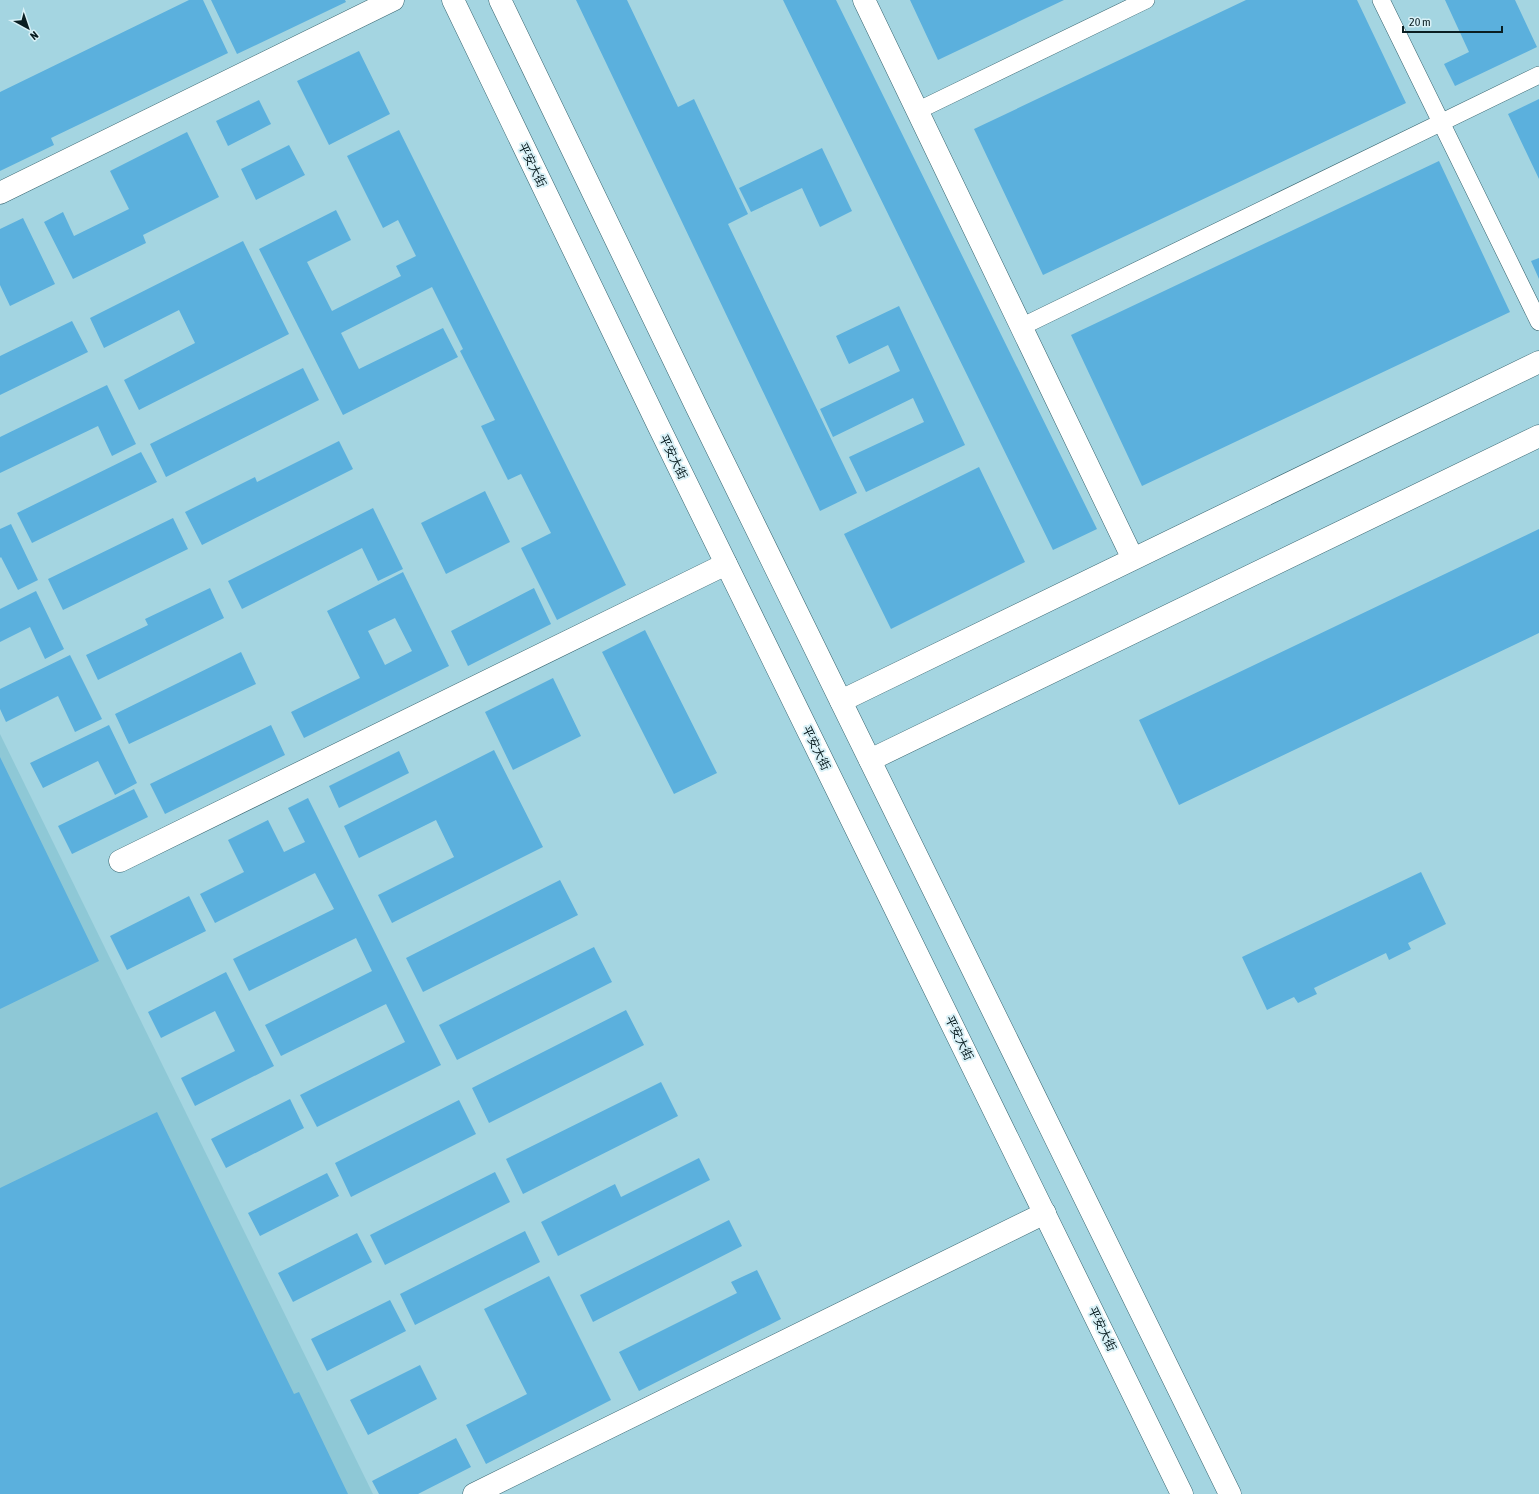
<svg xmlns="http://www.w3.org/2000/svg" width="1539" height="1494" font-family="'Asap Condensed','Noto Sans SC',sans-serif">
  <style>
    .built { fill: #8ec8d6 }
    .building { fill: #5bb0dd; fill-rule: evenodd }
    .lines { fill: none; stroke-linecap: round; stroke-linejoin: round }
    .lane-casing { stroke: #36646f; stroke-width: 18 }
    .street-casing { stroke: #36646f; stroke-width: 23 }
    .secondary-casing { stroke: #36646f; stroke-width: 23 }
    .lane { stroke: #fff; stroke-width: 17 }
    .street { stroke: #fff; stroke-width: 22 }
    .secondary { stroke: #fff; stroke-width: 22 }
    .labels { text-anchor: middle; stroke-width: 4; stroke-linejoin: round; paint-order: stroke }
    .street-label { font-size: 12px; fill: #0a1e22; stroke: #d9f1f7 }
  </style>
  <rect width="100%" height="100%" fill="#a4d5e1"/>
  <!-- built -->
  <path class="built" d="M0,734L373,1494H0Z"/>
  <!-- building -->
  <path class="building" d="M189,0H203L228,53L51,138L54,145L0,171V92Z
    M211,0H345L346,2L237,54Z
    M576,0H627L678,107L694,99L748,214L728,224L857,493L820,511Z
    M783,0H836L1097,529L1053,550Z
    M910,0H1064L938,60Z
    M1246,0H1357L1406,103L1043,275L974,129Z
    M1445,0H1515L1537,47L1455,86L1444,64L1469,52Z
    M359,51L390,114L329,145L297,81Z
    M1539,99V179L1508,114Z
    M259,100L271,124L228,146L216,121Z
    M399,130L626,585L557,620L521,548L551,533L521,474L508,480L481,426L495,420L460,351L463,349L432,287L341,333L359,369L443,328L458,357L343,415L259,249L336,210L351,240L307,262L332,311L401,276L396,266L416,256L398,220L383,228L347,156Z
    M187,132L219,197L143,235L146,243L73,279L44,222L63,212L74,236L129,209L110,171Z
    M289,145L305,175L256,200L241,169Z
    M822,148L852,211L820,227L802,188L751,212L739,188Z
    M1439,161L1510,312L1142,486L1071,335Z
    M23,218L55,284L10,306L0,285V229Z
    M243,241L289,334L139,410L124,380L195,343L179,310L104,348L90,318Z
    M1539,258V279L1531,261Z
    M899,306L965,445L866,492L849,457L924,422L913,398L833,437L820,409L900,371L888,345L849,364L836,336Z
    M72,321L88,352L0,395V356Z
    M303,368L319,400L166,477L150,444Z
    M107,385L136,444L112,456L98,426L0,473V437Z
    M339,441L353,469L202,545L185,512L255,477L257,482Z
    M141,452L157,482L32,543L17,513Z
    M979,467L1025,562L891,629L844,534Z
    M485,491L510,542L446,574L421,523Z
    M373,508L403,569L378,581L362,548L242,609L228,581Z
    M173,518L188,549L63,610L48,579Z
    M11,524L38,580L18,590L1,557L0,558V529Z
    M1539,529V633L1179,805L1139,720Z
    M403,572L449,666L304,738L291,712L360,678L327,611ZM395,618L412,651L385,665L368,631Z
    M210,588L224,618L98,680L86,655L148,625L145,619Z
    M534,588L551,624L468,666L451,631Z
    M36,591L64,649L45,659L30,627L0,642V609Z
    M645,630L717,773L674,794L602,652Z
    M241,652L256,684L129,744L115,714Z
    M70,655L102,719L75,732L58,696L6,722L0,709V689Z
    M553,678L581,736L513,770L485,712Z
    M109,725L137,783L115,795L98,761L43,788L30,763Z
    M271,725L285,755L165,814L150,784Z
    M494,750L543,847L392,923L378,895L454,857L436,820L359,858L344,826Z
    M399,751L409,773L339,808L329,786Z
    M0,757L99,961L0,1009Z
    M134,789L148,817L72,854L58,826Z
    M308,798L441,1065L317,1127L300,1095L405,1042L386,1004L281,1056L265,1025L372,971L356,938L249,991L233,959L334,909L315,873L215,923L200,894L244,872L228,840L268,820L284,852L305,842L288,808Z
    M1421,872L1446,924L1408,943L1411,949L1389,960L1386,953L1314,988L1317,994L1298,1003L1294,997L1267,1010L1242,957Z
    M560,880L578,915L423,992L406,958Z
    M189,896L206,931L127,970L110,936Z
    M594,947L612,982L457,1060L439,1025Z
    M226,972L274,1066L195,1106L181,1078L235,1051L215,1011L161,1038L148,1012Z
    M626,1010L644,1045L489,1123L472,1088Z
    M661,1082L678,1116L523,1194L506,1159Z
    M290,1099L304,1128L226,1168L211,1139Z
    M459,1100L476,1134L351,1197L335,1163Z
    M157,1112L294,1394L299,1392L348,1494H0V1188Z
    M699,1158L710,1180L558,1256L541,1222L615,1184L621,1197Z
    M495,1172L510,1202L385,1265L370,1235Z
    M327,1173L339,1196L260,1236L248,1213Z
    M729,1220L742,1246L593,1322L580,1295Z
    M525,1231L540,1262L415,1325L400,1294Z
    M357,1233L372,1262L293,1302L278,1273Z
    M757,1270L781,1319L639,1391L619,1352L737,1293L731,1282Z
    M549,1276L611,1400L486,1464L466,1425L527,1394L484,1309Z
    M390,1300L406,1331L327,1371L311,1339Z
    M420,1365L437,1399L368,1435L350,1400Z
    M456,1438L471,1467L418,1494H379L372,1481Z"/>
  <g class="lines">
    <!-- lane casing -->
    <g class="lane-casing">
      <path id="lane" d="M1381,0L1539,322
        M917,111L1146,0
        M1021,327L1539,75"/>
    </g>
    <!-- street casing -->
    <g class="street-casing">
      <path id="street" d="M864,0L1133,559
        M841,701L1539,362
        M870,760L1539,436
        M120,861L726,564
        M474,1494L1045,1213"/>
    </g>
    <!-- secondary casing -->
    <g class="secondary-casing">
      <path id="secondary" d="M453,0L659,427L1182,1494
        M500,0L697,408L1230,1494
        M0,193L393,0"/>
    </g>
    <!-- lane -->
    <use href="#lane" class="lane"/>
    <!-- street -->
    <use href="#street" class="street"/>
    <!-- secondary -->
    <use href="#secondary" class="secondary"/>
  </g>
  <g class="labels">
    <!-- street labels -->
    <g class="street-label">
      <text transform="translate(532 165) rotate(64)" y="4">平安大街</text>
      <text transform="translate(673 457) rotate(64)" y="4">平安大街</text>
      <text transform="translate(816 748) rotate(64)" y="4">平安大街</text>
      <text transform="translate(959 1038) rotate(64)" y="4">平安大街</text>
      <text transform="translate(1102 1329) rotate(64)" y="4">平安大街</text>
    </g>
  </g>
  <!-- north arrow -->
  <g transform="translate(28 28) rotate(140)" stroke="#d9f1f7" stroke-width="3" paint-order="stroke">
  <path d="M0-3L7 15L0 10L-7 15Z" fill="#0a1e22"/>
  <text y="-6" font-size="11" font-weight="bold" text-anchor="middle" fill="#0a1e22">N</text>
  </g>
  <!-- scale -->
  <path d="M1403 26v6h99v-6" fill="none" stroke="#0a1e22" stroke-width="2"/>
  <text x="1409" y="26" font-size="12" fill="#0a1e22" stroke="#d9f1f7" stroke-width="3" paint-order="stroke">20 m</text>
</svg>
